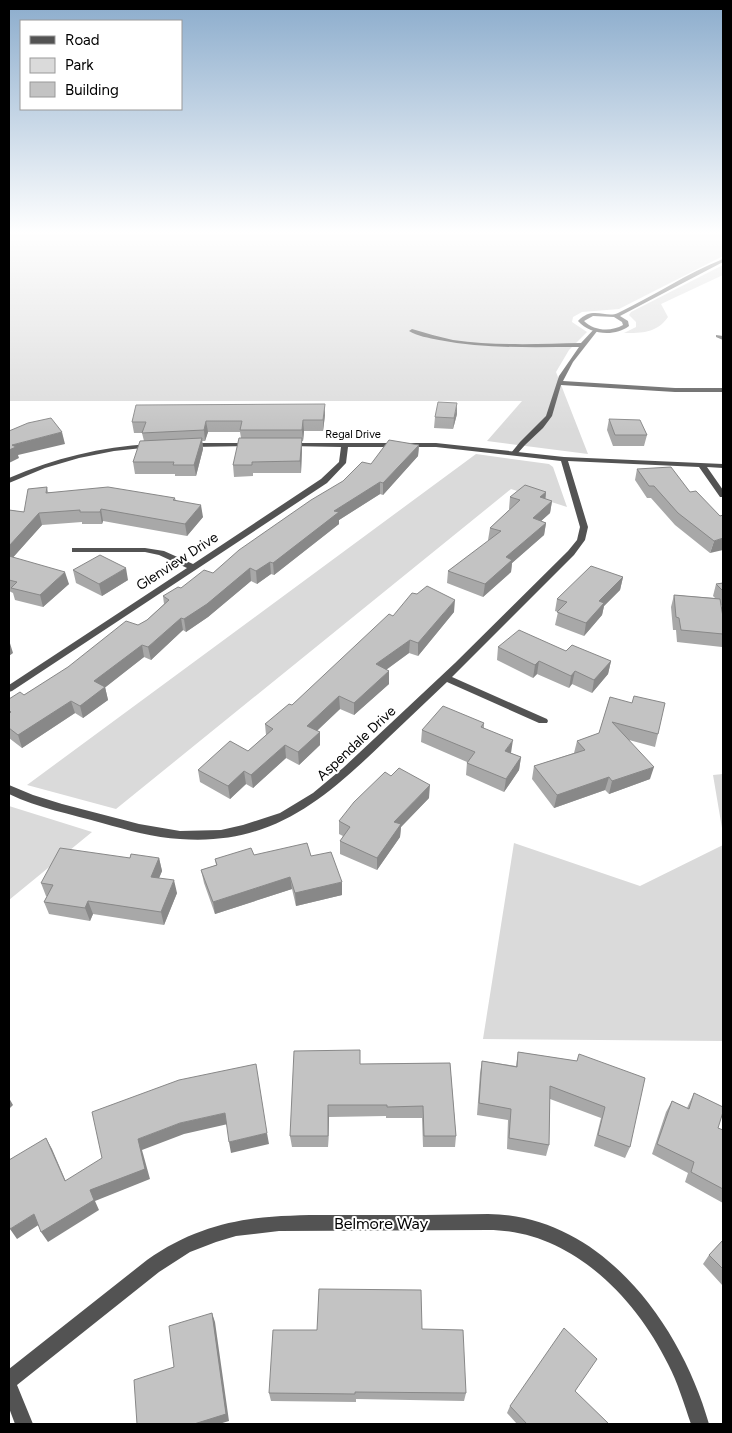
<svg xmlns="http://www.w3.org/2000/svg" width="732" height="1433" font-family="Figtree,sans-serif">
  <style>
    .green { fill: #dadada }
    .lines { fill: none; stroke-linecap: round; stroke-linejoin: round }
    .lane { fill: #535353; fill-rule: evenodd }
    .street { fill: #535353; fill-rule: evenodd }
    .wall { fill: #a8a8a8 }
    .shaded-wall { fill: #888 }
    .building { fill: #c3c3c3; stroke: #888 }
    .labels { text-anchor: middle; stroke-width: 4; stroke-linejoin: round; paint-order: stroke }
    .far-street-label { font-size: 11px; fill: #000; stroke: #fff }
    .street-label { font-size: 14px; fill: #000; stroke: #fff }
    .near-street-label { font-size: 16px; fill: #000; stroke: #fff }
  </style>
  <rect width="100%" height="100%" fill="#fff"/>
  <!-- green -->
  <path class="green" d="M9,231H723V256L619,309L582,312L573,317L572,322L587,332L569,350L556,372L588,454L487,441L522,401H9Z
    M723,265V275L661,304L668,317C657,333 642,333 624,333L636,327V322L629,315L631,312Z
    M476,454L549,464L553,467L567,507L511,489L116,809L27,785Z
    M723,774V834L713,775Z
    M9,806L92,832L9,900Z
    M514,843L640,886L723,845V1041L483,1039Z"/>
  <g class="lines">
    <!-- lane -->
    <path class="lane" d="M595,328L598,330L573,362L563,381L675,388H723V392H675L561,385L552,416L543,428L525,445L517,454L515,455L511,453L520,442L546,416L559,376L579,347C532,347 485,349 439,340C429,338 417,336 409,331L412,329C426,333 439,337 453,340C496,346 539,344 581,343Z
      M716,335L723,336V340L716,337Z"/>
    <!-- street -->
    <path class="street" d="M723,259V262L620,316L628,321L629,326C615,337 590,335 578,321C593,305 606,319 618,313C654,296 687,273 723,259ZM593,316L614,317L622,322L623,325C611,332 594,331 584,321Z
      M250,443L252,444V446L190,447L187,445L190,443Z
      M290,443H436L564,457L723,464V468L707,467L723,490V497H720L699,467L568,461L588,527L585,540L574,555L452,677L547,719L548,721L547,723H539L447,682C427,701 407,720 387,739C325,799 272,846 180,839C154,838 128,830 102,823C71,814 38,808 9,794V785L33,795L62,804L139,824L180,831L221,830L243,825L280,813L313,793L343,768L455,663L568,551L577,540L580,527L561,461L436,447H348L346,463L327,483L12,691L9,692V685L187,568L159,555L145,552H72V548H145L164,551L193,564L321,479L339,462L341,447L288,446V444Z
      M150,444L153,446L152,447L114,451L79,458L45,468L9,483V478C54,458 101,447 150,444Z
      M488,1214C602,1215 681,1325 709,1424H691C684,1404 678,1383 668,1364C634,1295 569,1230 488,1230L279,1231L236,1236L216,1242L190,1252L159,1272L17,1385L33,1424H15L9,1408V1369L147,1260C217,1211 281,1215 362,1215C404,1215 446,1215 488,1214Z"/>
  </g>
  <!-- wall -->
  <path class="wall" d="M457,414L453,429L434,428L435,417Z
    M325,415L323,431H304L303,441H302V449L301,473H253V476L234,477L233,465L241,438L240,432H208L205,441H202L203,449L196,476H175V474H135L133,462L144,441L142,433H134L132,422Z
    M609,419L647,435L644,446H613L607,430Z
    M419,445L418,456L383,495L380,494L339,520V524L274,575L271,574L257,584L251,581L208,617L186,632L183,630L151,660L144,657L105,687L108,700L83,718L75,713L22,748L9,738V699L24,695L147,620L164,604L163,596L213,573L371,464Z
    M637,469L690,492L720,516L723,515L710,553L675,525L651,498H647L635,480Z
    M47,487L48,492L175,498L176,501L203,517L187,536L103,521L102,524H82V522L42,525L13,557L69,584L43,607L15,600L13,593L9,591V510L24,512Z
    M546,492L545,499L552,501L550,513L541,521L546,523L544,535L512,563L511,572L483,597L447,583L448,571L490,540H488L490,528L510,509H509L510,497Z
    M73,570L128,580L102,596L76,583Z
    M623,577L620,590L604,606L602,615L584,636L555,625L558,612L555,611L557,599Z
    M723,583V607L721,605L723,617V644L722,647L677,642L676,630H673L671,607L674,595L715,598L713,596L716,584Z
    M454,612L418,656L409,653L386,670L389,671V684L354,715L340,709L317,731L320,732V745L299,765L286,758L253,788L246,784L230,799L200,782L198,770L248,751L266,735L265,724L292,705L393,616Z
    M498,647L566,651L611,661L608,674L592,693L572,684L569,688L537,674L533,678L497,660Z
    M610,697L658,734L655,747L629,740L650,779L609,794L605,790L554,808L532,779L534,766L574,753L577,741L599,733Z
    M484,723V728L511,753L521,757L519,770L504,792L466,775L467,762L421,742L422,730Z
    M429,798L401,827L400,837L377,870L340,854V841L343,836L339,834V821Z
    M254,855L311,856L342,895L296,906L292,889L215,914L204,883L201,870L216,865L215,859Z
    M130,858H159L162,871L159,878L177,893L164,925L93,914L90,921L49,914L44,902L47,896H46L41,883Z
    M518,1052L577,1061L630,1147L625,1158L594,1146L601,1118L550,1099L549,1145L546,1156L507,1149L508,1120L477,1115L480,1073L482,1061L516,1066Z
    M450,1063L456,1136L455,1147H423L422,1118H386V1116L329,1117L328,1147H292L290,1136L360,1064Z
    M694,1093L718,1128L723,1130V1203L685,1182L688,1173L652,1154L666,1112L672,1101L687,1108Z
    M723,1240V1286L703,1264L709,1255Z
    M422,1329L466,1393L464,1401L356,1399V1402L271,1401L269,1393L317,1330Z
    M575,1392L609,1424H517L507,1413L510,1406Z"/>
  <!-- shaded-wall -->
  <path class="shaded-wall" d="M457,403V414L453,429L454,418Z
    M325,404V415L323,431V420Z
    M303,420L304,431L303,441L302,430Z
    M206,421L208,432L205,441L204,430Z
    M62,432L65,444L18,455L19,458L9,463V450L12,445Z
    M202,438L203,449L196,476L194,465Z
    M302,438V449L301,473L300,461Z
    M419,445L418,456L383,495V483Z
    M380,482V494L339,520V524L274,575L273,563L334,511Z
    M546,492L545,504L540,497Z
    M552,501L550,513L531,530L533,518Z
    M201,505L203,517L187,536L185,524Z
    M101,509L103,521L102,524L100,512Z
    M39,513L42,525L9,562V546Z
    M546,523L544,535L512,563L511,572L483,597L485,584L506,557Z
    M723,538V550L710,553L714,541Z
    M270,562L271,574L257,584L256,571Z
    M126,568L128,580L102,596L99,584Z
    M250,568L251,581L208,617L186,632L184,619Z
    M65,572L69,584L43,607L40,595Z
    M623,577L620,590L604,606L602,615L584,636L586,623L599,601Z
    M455,600L454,612L418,656V643Z
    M181,618L183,630L151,660L148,647Z
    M9,640L13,653L9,656Z
    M410,640L409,653L376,677V664Z
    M142,645L144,657L102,690L105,687L108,700L83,718L80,706L94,681Z
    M539,661L537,674L533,678L535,665Z
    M611,661L608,674L592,693L594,680Z
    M389,671V684L354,715V703Z
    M575,671L572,684L569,688L571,676Z
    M339,696L340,709L308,739L307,726Z
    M71,701L75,713L22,748L18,735Z
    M320,732V745L299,765L298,752Z
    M513,740L511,753L503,763L505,751Z
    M285,745L286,758L253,788L251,775Z
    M521,757L519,770L504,792L506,779Z
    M654,767L650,779L609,794L612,781Z
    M244,771L246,784L230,799L228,786Z
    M609,777L605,790L554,808L557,795Z
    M430,785L429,798L401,827L400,837L377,870V858L394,822Z
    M159,858L162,871L154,890L151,877Z
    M290,877L292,889L215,914L213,902Z
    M174,880L177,893L164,925L161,912Z
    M342,882V895L296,906L295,893Z
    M88,901L93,914L90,921L85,908Z
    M9,1098L13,1105L9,1109Z
    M328,1105L329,1117L328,1147Z
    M225,1113L228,1124L184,1134L142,1150L150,1179L95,1201L99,1210L48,1242L41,1232L90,1190L138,1139L180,1123Z
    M267,1133L269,1144L231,1153L229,1142Z
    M46,1138L52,1149L70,1191L65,1181Z
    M34,1214L40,1224L17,1239L10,1229Z
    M212,1313L215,1322L229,1421L219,1424H194Z"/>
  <!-- building -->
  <path class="building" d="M438,402L457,403L454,418L435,417Z
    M325,404L323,420H303L302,430H240L242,421H206L204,430L142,433L146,422H132L136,405Z
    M51,418L62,432L12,445L16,447L9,450V431L28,423Z
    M609,419L640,420L647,435H615Z
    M202,438L194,465H173L174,462H133L140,441Z
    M239,438H302L300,461L252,462V465H233Z
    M389,440L419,445L383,483L380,482L334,511L339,512L273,563L270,562L256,571L250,568L207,604L184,619L181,618L148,647L142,645L94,681L105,687L80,706L71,701L18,735L9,728V714L11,712L9,710V699L20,692L24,695L68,667L126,621L138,625L147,620L169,600L163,596L178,587L181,588L204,570L213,573L239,550L311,500L343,481L362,462L371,464Z
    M671,467L690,492L696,491L720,516L723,515V538L714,541L678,513L654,486H649L637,469Z
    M525,485L546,492L540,497L552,501L533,518L546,523L506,557L512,560L485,584L448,571L501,531L490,528L520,500L510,497Z
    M47,487L46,493L108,487L175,498L173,500L201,505L185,524L101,509L100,512H80V510L39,513L9,546V510L24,512L28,489Z
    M100,555L126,568L99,584L73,570Z
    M9,556L65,572L40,595L11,588L17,582L9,580Z
    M591,566L623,577L599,601L604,603L586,623L557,612L567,602L557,599Z
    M723,583V591L716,584Z
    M427,586L455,600L418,643L410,640L376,664L389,671L354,703L339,696L307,726L320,732L298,752L285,745L251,775L244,771L228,786L198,770L230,741L248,751L273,729L265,724L289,704L292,705L389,614L393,616L412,593L417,594Z
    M674,595L720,599L723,617V634L681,630L679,618L676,617Z
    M519,630L566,651L572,645L611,661L594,680L575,671L571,676L539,661L535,665L498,647Z
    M634,696L665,703L658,734L612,722L654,767L612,781L609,777L557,795L534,766L585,750L577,741L599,733L610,697L632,703Z
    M443,706L484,723L481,727L513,740L505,751L521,757L506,779L467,763L475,752L422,730Z
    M399,768L430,785L394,822L401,824L377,858L340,841L350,827L339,821L354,802L385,772L391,776Z
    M307,843L311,856L331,852L342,882L295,893L290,877L213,902L201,870L217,865L215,859L251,848L254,855Z
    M60,848L130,858L131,854L159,858L151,877L174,880L161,912L88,901L85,908L44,902L53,885L41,883Z
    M360,1050V1064L450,1063L456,1136H424L423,1106L387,1107V1105H328V1136H290L294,1051Z
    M518,1052L577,1061L579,1054L645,1078L630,1147L598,1135L605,1107L550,1086L549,1145L509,1138L511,1109L479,1103L482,1061L517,1067Z
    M256,1064L267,1133L229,1142L225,1113L180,1123L138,1139L145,1169L90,1190L94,1200L41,1232L34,1214L10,1229L9,1225V1160L46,1138L65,1181L102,1158L92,1112L179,1080Z
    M694,1093L723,1107V1112L718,1128L723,1130V1189L691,1172L694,1162L657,1144L672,1101L689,1109Z
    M723,1240V1269L709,1255Z
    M319,1289L421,1290L422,1329L463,1330L466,1393L355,1392V1394L269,1393L273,1330H317Z
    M212,1313L226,1414L194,1424H137L134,1380L174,1367L169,1326Z
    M564,1328L597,1359L575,1391L609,1424H527L510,1406Z"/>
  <!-- sky -->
  <linearGradient id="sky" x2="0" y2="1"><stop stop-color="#8baccc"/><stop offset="0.54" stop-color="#fff"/><stop offset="1" stop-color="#fff" stop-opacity="0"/></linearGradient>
  <rect width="732" height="431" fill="url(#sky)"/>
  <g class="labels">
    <!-- far-street labels -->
    <g class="far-street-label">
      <text x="353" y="438">Regal Drive</text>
    </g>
    <!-- street labels -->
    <g class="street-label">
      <text transform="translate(177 561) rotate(-33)" y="5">Glenview Drive</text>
      <text transform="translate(356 743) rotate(-43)" y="5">Aspendale Drive</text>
    </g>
    <!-- near-street labels -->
    <g class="near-street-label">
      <text x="381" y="1229">Belmore Way</text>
    </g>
  </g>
  <!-- border -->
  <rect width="732" height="1433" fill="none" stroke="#000000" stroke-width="20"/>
  <!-- legend -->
  <rect x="20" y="20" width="162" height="90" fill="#ffffff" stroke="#999999"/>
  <rect x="30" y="36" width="25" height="8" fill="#535353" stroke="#999999"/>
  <text x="65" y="45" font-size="15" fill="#000000">Road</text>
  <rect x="30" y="58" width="25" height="15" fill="#dadada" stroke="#999999"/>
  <text x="65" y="70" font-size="15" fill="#000000">Park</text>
  <rect x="30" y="82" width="25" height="15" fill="#c3c3c3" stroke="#999999"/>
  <text x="65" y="95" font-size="15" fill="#000000">Building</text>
</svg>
